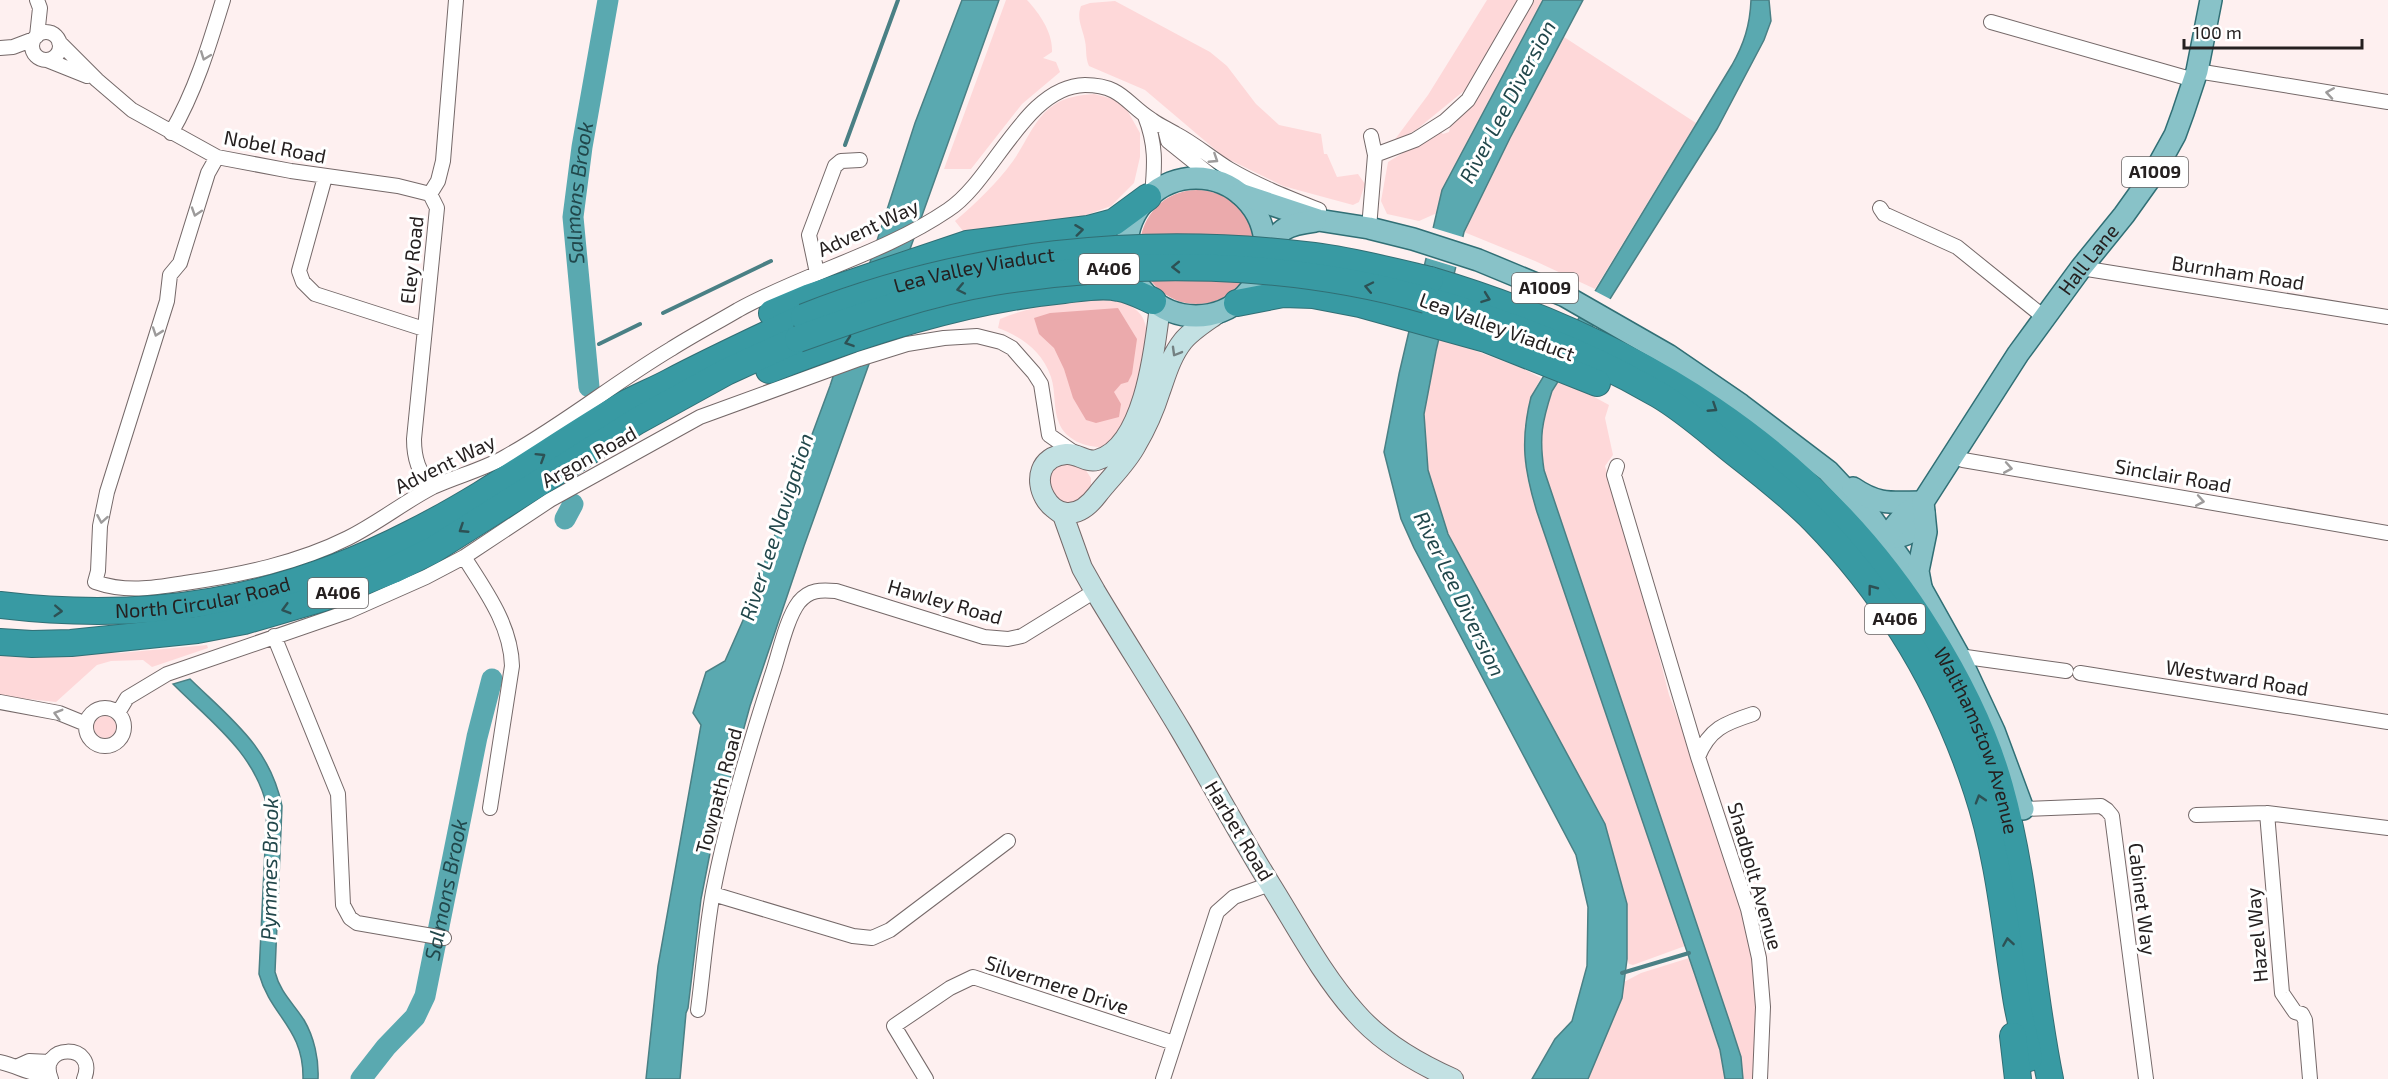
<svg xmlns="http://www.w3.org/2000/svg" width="2388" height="1079" font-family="'Exo 2',sans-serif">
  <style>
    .green { fill: #fed8d9 }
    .forest { fill: #ebaaac }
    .water { fill: #5aa9b0; stroke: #4a8085; stroke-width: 1.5 }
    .pier { fill: #fef0f0 }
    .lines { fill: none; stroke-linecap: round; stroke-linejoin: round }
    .stream { stroke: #4a8085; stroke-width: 4 }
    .river { stroke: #5aa9b0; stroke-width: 21 }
    .street-casing { stroke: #756969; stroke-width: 16 }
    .secondary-casing { stroke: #756969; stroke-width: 22 }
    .primary-casing { stroke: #316f75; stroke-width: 24 }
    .highway-casing { stroke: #316f75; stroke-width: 28 }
    .street { stroke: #fff; stroke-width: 14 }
    .secondary { stroke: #c3e1e3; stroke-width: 20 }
    .primary { stroke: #88c2c8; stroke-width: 21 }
    .highway { stroke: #389aa3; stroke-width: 26 }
    .highway-bridge-casing { stroke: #316f75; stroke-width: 28; stroke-linecap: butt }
    .highway-bridge { stroke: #389aa3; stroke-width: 26 }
    .oneway { stroke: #9d9b9b }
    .oneway2 { stroke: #2d5154 }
    .oneway3 { stroke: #748082 }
    .labels { text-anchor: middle; stroke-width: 6; stroke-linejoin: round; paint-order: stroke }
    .shield { fill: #fff; stroke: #666363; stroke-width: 1.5 }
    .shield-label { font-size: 18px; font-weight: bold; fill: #252020 }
    .street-label { font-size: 20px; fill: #252020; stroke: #fff }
    .water-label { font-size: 21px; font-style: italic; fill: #21474b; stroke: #fff }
  </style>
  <rect width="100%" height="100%" fill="#fef0f0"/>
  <!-- green -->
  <path class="green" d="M1006,0H1027C1040,14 1053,33 1052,52L1043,58L1056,62L1060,72L1022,104L971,169H944Z
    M1487,0H1519L1465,90L1416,130L1393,142L1428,95Z
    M1533,0H1543L1442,190L1437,213L1419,221L1387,214L1381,201L1388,162L1439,131L1443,134L1449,132C1453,114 1474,105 1483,90C1502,61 1514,29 1533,0Z
    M1115,1L1210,52L1227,66L1256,104L1279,125L1321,134L1324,154H1327L1337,177L1358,174L1365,184L1359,202L1353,205L1283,186L1224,157L1145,90L1089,66C1085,57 1087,50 1085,41C1083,29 1076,19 1081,6L1090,3Z
    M1564,37L1696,123L1595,289L1535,261L1464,232L1510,138Z
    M1094,94L1113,99L1126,108L1140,133V157L1134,183L1111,206L1073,220L1020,229L994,227L963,231L955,221C976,203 997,183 1013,161C1026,143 1035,117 1054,105C1065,97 1080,95 1094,94Z
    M1105,298C1118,301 1132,303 1141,315C1159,341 1134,411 1118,434C1115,439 1109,443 1105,447C1088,448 1066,441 1059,423C1053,409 1056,392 1051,377C1042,351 1022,337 998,328L1000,319C1034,305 1068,301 1105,298Z
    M1439,337L1524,369L1541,378L1531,397L1527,478L1685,946L1633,965L1629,964L1627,959V904L1605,824L1448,534L1428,470L1424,414Z
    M1563,380L1609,405L1605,418L1613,455L1605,466L1644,597L1669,695L1709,798L1746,917L1757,979L1756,1079H1743L1741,1057L1731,1026L1544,470C1541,449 1539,389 1563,380Z
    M1065,462L1083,466L1091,478V491L1078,505L1054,501L1047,478L1054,468Z
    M207,645L208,648L152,667L143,660L111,661L97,665L56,702L0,696V648L81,653H120Z
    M94 727a11 11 0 1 1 22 0a11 11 0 1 1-22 0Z
    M1689,958L1720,1051L1725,1079H1588L1622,998L1624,982L1641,973Z"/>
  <!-- forest -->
  <path class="forest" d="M1140 247a57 57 0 1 1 114 0a57 57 0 1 1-114 0Z
    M1118,308L1137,339L1132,374L1128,382L1121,384L1114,392L1121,404L1119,417L1096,423L1086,420L1073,398L1064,369L1054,348L1039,334L1034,318L1050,313Z"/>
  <!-- water -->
  <path class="water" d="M962,0H999L804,546L750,706L711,848L701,899L688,1008L686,1013L680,1079H646L658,966L701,725L693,713L706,672L725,661L744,618L830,386L915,123Z
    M1543,0H1583L1510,138L1464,232L1436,351L1424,414L1428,470L1448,534L1605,824L1627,904V959L1622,998L1588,1079H1532L1555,1039L1572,1021L1587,966L1588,907L1576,855L1414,548L1401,519L1384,452L1399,374L1442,190Z
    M1751,0H1769L1771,21L1764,40L1717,129L1552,391C1542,422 1539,437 1544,470L1731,1026L1741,1057L1743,1079H1725L1720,1050L1695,975L1537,512C1524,470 1520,441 1531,397L1732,65C1744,44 1750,25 1751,0Z
    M190,679C231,719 270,747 282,806L275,972C280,992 293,1003 304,1020C314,1037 319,1059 318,1079H303C304,1028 271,1017 259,974L267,807C255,753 211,722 173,684Z"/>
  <!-- pier -->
  <path class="pier" d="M1430,227L1466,238L1459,268L1423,257Z
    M1591,289L1612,300L1596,326L1575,315Z"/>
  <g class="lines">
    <!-- stream -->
    <path class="stream" d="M845,145L898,0
      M663,313L771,261
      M599,344L640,324
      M1622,973L1689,953"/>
    <!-- river -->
    <g class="river">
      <path id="s1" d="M589,387L573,217L582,147L608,0"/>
      <path d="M565,519L573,504"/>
      <path id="s2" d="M361,1079L386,1047L415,1017L425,996L477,737L492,679"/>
    </g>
    <!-- street casing -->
    <g class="street-casing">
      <path id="street" d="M37,0L40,8L37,36
        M1991,22L2194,80
        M32 46a14 14 0 1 1 28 0a14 14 0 1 1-28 0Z
        M59,42L97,80L132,110L217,157L291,171L398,186L430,194
        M0,48L13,47L34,39
        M47,60L87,76
        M2197,71L2388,102
        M1145,116C1156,144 1155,164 1152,194
        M1165,129L1168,141L1219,182
        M171,133C195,92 209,46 223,0
        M1375,155L1415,140L1445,121L1468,100L1526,0
        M217,157L208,173L180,263L170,275L167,301L107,492L100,526L98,571L95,582C126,593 154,588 185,583C241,575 298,563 348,538C378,523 404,502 433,487C457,476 482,470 505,457C563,425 614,383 671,349C693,335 716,323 738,310C807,272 883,254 948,210C994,180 1025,86 1085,85C1122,85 1126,104 1152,120C1160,126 1168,129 1176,134C1195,144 1211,158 1229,169C1258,186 1289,198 1319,210
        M325,177L299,271L303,282L315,294L424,329
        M1880,208L1884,214L1957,247L2045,318
        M1369,228L1375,155L1371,136
        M2081,268L2388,317
        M817,273L809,235L835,166L841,161L860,160
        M1951,455L1963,460L2388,533
        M1617,466L1614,475L1698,757L1748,909L1759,958L1763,1007L1760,1079
        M431,488C419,471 414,460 414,439L437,208L430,194L438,181L443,161L456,0
        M464,557C485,590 511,625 512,666L490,808
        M274,636L338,794L343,905L350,918L357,923L444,938
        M1959,656L2066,671
        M2080,673L2388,722
        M0,702L59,713L86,724
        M86 727a19 19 0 1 1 38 0a19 19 0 1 1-38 0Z
        M118,713L127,698L167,674L347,612L426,577L464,557L550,500L700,417L859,359L907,344L944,338L977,336L1001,342L1012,348L1034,373L1041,384L1049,435L1076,454
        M1698,757C1709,729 1725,723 1753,714
        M2023,809L2101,806L2107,810L2112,816L2146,1079
        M2267,813L2282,993L2295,1012L2302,1014L2305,1020L2310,1079
        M2196,815L2267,813L2388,828
        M713,894L853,936L872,938L890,930L1008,841
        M698,1010C703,971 706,931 713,892C727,819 749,746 772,675C779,655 786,619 799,602C810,589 821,590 836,591L984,637L1008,639L1022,636L1095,591
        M0,1062C18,1066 31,1075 50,1076
        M18,1066L29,1061L50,1062
        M51,1079C36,1043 99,1042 84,1079
        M926,1079L894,1026L950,988L973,977L1174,1043
        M1163,1079L1217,912L1234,897L1270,884"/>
    </g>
    <!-- secondary casing -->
    <g class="secondary-casing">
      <path id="secondary" d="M1160,306C1155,347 1145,447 1097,460C1086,463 1078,453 1066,454C1011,459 1054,551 1097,495C1110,478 1126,464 1136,445C1146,428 1154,410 1160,391C1166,374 1171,356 1183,341C1192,330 1207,321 1218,313
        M1055,509L1063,515L1082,568L1095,591C1123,638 1153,684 1181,731C1211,782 1239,834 1270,884C1297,927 1322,975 1356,1013C1382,1043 1417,1063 1453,1079"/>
    </g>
    <!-- primary casing -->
    <g class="primary-casing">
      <g id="primary">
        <circle cx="1196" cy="247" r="69"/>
        <path d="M1240,194L1318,220L1369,228L1413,239L1478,260L1565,296L1668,355L1741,405L1828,471L1870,516L1921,588L1959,656L1994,731L2023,809"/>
        <path d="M1265,257C1278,229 1284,225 1315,221"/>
        <path d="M1853,488C1879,506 1893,502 1923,502"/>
        <path d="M1887,538C1907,537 1916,532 1924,513"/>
        <path d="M1881,543L1905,514L1923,502"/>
        <path id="s3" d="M1921,587L1918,571L1926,532L1923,502L2018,354L2081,268L2124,215L2154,173L2175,135L2183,113L2197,71L2211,0"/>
      </g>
    </g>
    <!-- highway casing -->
    <g class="highway-casing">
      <g id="highway">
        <path id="s4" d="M1430,280C1633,340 1816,449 1929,633C1959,681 1985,733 2000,787C2027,883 2030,982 2050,1079"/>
        <path d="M1426,300C1506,322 1587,353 1659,395C1686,411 1709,432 1734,452C1761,473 1789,495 1814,520C1889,597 1944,689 1977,791C1999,857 2005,928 2016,997C2019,1017 2025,1038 2029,1058"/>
        <path d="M1237,303L1283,294L1313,295L1360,304L1486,339L1597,383"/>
        <path d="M772,313L810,297L967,244L1088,229L1114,222L1148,197"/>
        <path d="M769,370C863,333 963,300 1064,290C1082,288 1102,284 1119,288C1131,290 1142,296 1153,301"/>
        <path id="s5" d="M0,605C149,623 278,602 412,533C486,496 554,446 625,404C640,396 655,390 670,382C714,359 759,338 804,317"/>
        <path d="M0,642L32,644L71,643L197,630L244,621L323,598L393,570L433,550L637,421L726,372L798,339"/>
        <path d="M2013,1036L2018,1079"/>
      </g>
    </g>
    <!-- street -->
    <use href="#street" class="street"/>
    <!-- secondary -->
    <use href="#secondary" class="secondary"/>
    <!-- primary -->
    <use href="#primary" class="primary"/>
    <!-- highway -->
    <use href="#highway" class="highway"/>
    <!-- highway-bridge casing -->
    <g class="highway-bridge-casing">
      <g id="highway-bridge">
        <path id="s6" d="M804,317C966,253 1142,234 1314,256C1353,261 1392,271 1430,280"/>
        <path d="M798,339C862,316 927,293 994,282C1137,259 1287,261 1426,300"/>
      </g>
    </g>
    <!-- highway-bridge -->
    <use href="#highway-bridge" class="highway-bridge"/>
  </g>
  <!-- one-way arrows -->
  <defs><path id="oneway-chevron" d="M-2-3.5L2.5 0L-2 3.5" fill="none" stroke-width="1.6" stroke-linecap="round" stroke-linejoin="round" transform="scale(1.5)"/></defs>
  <g class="oneway">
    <use href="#oneway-chevron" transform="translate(205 56) rotate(111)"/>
    <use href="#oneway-chevron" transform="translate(2330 93) rotate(-171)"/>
    <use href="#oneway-chevron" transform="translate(1214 159) rotate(33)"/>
    <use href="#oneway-chevron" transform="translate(196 212) rotate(108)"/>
    <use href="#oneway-chevron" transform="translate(157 332) rotate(109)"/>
    <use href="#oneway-chevron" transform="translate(2008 468) rotate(10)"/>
    <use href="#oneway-chevron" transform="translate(2200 501) rotate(10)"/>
    <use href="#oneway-chevron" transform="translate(102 519) rotate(100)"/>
    <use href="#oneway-chevron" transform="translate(58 714) rotate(-164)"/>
  </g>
  <g class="oneway2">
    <use href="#oneway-chevron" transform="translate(1079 230) rotate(-7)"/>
    <use href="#oneway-chevron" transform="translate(1176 267) rotate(179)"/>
    <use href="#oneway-chevron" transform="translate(1369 287) rotate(-168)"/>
    <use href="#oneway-chevron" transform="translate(961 289) rotate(168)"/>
    <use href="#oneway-chevron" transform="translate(1486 298) rotate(20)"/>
    <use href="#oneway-chevron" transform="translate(849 342) rotate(161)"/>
    <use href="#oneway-chevron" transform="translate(1713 408) rotate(33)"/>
    <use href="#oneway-chevron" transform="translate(541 457) rotate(-32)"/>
    <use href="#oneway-chevron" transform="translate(463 529) rotate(147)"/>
    <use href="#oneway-chevron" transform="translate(1872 589) rotate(-127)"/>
    <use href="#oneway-chevron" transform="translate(286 609) rotate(164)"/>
    <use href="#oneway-chevron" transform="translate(58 611) rotate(3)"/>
    <use href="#oneway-chevron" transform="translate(1980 799) rotate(-107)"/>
    <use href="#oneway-chevron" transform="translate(2008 942) rotate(-99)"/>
  </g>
  <use class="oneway3" href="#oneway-chevron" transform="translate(1176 352) rotate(120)"/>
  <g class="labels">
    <!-- shield labels -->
    <g class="shield">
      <rect x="2122" y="157" width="66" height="30" rx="4.5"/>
      <rect x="1079" y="254" width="60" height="30" rx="4.5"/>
      <rect x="1512" y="273" width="66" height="30" rx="4.5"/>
      <rect x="308" y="578" width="60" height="30" rx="4.5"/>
      <rect x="1865" y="604" width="60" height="30" rx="4.5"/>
    </g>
    <g class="shield-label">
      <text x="2155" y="178">A1009</text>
      <text x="1109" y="275">A406</text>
      <text x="1545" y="294">A1009</text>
      <text x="338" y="599">A406</text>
      <text x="1895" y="625">A406</text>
    </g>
    <!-- street labels -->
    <g class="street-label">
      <text transform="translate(275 147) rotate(11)" y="7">Nobel Road</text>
      <text transform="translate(868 228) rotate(-25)" y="7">Advent Way</text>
      <text transform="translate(412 260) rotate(-84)" y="7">Eley Road</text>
      <text dy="7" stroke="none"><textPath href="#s3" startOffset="380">Hall Lane</textPath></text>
      <text dy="7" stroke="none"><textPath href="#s6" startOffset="177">Lea Valley Viaduct</textPath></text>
      <text transform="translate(2238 273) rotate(9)" y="7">Burnham Road</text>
      <text transform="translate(1497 327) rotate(20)" y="7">Lea Valley Viaduct</text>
      <text transform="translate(589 457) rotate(-29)" y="7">Argon Road</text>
      <text transform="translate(445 464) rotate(-26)" y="7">Advent Way</text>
      <text transform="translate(2173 476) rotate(10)" y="7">Sinclair Road</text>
      <text dy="7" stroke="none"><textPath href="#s5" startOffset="204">North Circular Road</textPath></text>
      <text transform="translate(945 602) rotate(16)" y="7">Hawley Road</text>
      <text transform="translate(2237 678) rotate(9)" y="7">Westward Road</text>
      <text dy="7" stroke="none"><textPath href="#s4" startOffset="744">Walthamstow Avenue</textPath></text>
      <text transform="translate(719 791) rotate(-75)" y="7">Towpath Road</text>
      <text transform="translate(1239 831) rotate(59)" y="7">Harbet Road</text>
      <text transform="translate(1755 876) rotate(74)" y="7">Shadbolt Avenue</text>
      <text transform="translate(2142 899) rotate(83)" y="7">Cabinet Way</text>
      <text transform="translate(2257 935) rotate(-95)" y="7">Hazel Way</text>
      <text transform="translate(1057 985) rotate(18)" y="7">Silvermere Drive</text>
    </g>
    <!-- water labels -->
    <g class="water-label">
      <text transform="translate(1508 102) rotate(-62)" y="7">River Lee Diversion</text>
      <text dy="7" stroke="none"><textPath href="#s1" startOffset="195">Salmons Brook</textPath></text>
      <text transform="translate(777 527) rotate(-72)" y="7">River Lee Navigation</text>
      <text transform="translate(1459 594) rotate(64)" y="7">River Lee Diversion</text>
      <text transform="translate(270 869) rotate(-89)" y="7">Pymmes Brook</text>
      <text dy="7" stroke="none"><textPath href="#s2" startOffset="214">Salmons Brook</textPath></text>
    </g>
  </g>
  <!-- scale -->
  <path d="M2184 39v9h178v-9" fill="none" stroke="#252020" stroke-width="3"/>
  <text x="2193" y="39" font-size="18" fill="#252020" stroke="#ffffff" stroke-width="4.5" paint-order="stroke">100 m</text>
</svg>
